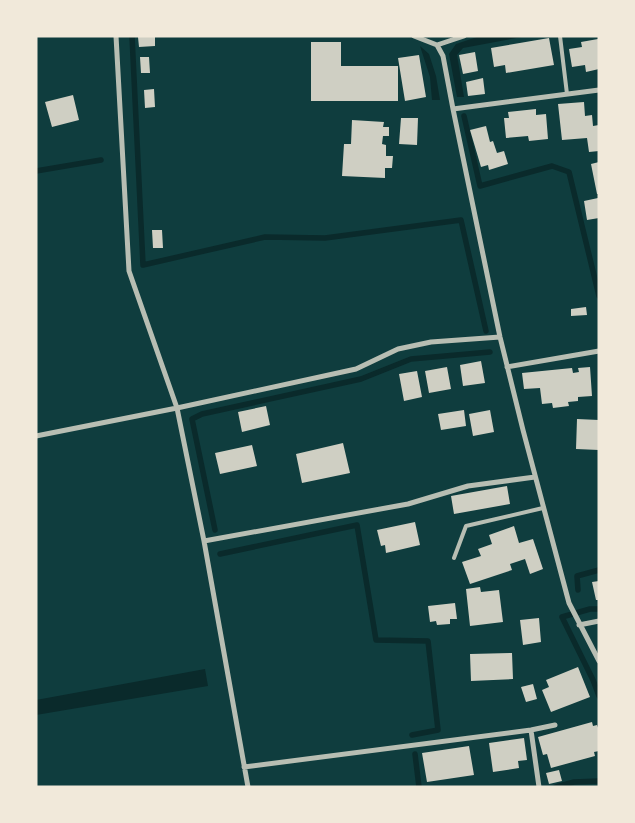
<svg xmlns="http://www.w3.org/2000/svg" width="635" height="823" font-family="'PT Serif',serif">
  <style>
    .water { fill: #0a2a2b }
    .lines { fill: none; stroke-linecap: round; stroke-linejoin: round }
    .stream { stroke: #0a2a2b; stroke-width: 5.5 }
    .building { fill: #cfcfc3 }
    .service { stroke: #b8beb3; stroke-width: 4 }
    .minor { stroke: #b8beb3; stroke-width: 5 }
  </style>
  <rect width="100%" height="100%" fill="#0f3d3e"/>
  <!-- water -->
  <path class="water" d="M480,36H527L463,48L457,55L464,97H457L449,54L456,44Z
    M420,46L429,54L436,76L440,100H432L430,77Z
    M205,669L208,686L36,715V700Z"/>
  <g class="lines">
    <!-- stream -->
    <path class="stream" d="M132,36L143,265L265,237L325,238L461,220L486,331
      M464,116L480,186L552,166L569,172L599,296
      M36,171L101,160
      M215,530L192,419L202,414L361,379L411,359L490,352
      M220,554L357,525L376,640L428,641L438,730L412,735
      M578,590L577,576L599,570
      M599,609H590L562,617L593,680L599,696
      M415,754L419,787
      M556,787L574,782L599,781"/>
  </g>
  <!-- building -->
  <path class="building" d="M155,36V46L139,47L138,37Z
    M549,38L554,65L506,73L505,65L494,67L491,48Z
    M598,39L599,69L586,72L585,65L572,67L569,49L582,47L581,42Z
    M311,42H341V66H398V101H311Z
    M475,52L478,71L463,74L459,55Z
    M419,55L426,97L405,101L398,58Z
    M140,57H149L150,73H141Z
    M483,78L485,94L468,96L466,82Z
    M154,89L155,107L145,108L144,90Z
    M73,95L79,120L52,127L45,102Z
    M584,102L585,116L592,115L593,126L599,125V151L589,152L587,138L562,140L558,104Z
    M536,109V115L546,114L548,139L529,141L528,136L506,138L504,118H509L508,112Z
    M401,118H418L417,145L399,144Z
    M352,120L384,122L383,127H389V136H383L382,144L386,145V156H393L392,168H385V178L342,176L344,144H351Z
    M486,126L490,142L493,141L497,153L504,151L508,164L489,170L488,165L481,167L470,130Z
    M599,162V194H597L591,164Z
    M598,198L599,218L587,220L584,201Z
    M152,230H162L163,248H153Z
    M586,307L587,315L571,316V309Z
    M481,361L485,383L463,386L460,365Z
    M447,367L451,389L429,393L425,371Z
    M590,367L592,396L578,397V401L568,402L569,406L553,408L552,403L542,404L540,388L524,389L522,373L572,368L573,373L579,372L578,368Z
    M417,371L422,397L404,401L399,374Z
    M266,406L270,425L242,432L238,412Z
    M464,410L466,426L441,430L438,414Z
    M490,410L494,432L473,436L469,414Z
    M577,419L599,420V450L576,449Z
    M343,443L350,473L302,483L296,454Z
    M252,445L257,466L220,474L215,453Z
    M507,486L510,504L454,514L451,496Z
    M415,522L420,545L386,553L385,545L381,546L377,530Z
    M514,526L519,543L533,539L543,569L530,574L525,559L510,564L512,570L470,584L462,562L481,556L478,549L492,544L489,535Z
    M599,581V600H596L592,582Z
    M480,587L481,592L499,590L503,622L470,626L466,589Z
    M455,603L457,619H450V624L437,625L436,621L430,622L428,606Z
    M539,618L541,642L523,645L520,620Z
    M512,653L513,679L471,681L470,654Z
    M578,667L590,697L551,712L542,690L549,687L546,680Z
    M533,684L537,699L526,702L521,687Z
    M592,722L593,726L597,725L599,730V751L594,752L595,756L551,768L547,754L543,755L538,737Z
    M524,738L527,760L518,761L519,768L493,772L489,743Z
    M469,746L474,775L427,782L422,753Z
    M559,770L562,781L549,784L546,773Z"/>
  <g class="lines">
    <!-- service -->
    <path class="service" d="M560,36L567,94
      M454,558L466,526L543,508"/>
    <!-- minor -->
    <path class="minor" d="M116,36L129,271L177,408L204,541L248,787
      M414,36L437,45L443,56L453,109L599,90
      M437,45L464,36
      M453,109L500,337L523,430L569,603L599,661
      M507,367L599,351
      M36,436L177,408L356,369L398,349L431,342L500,337
      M204,541L408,504L468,486L535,477
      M579,625L599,621
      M531,730L539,787
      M244,767L531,730L555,725"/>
  </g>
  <!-- border -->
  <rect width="635" height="823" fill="none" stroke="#f1e9da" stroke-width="75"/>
</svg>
